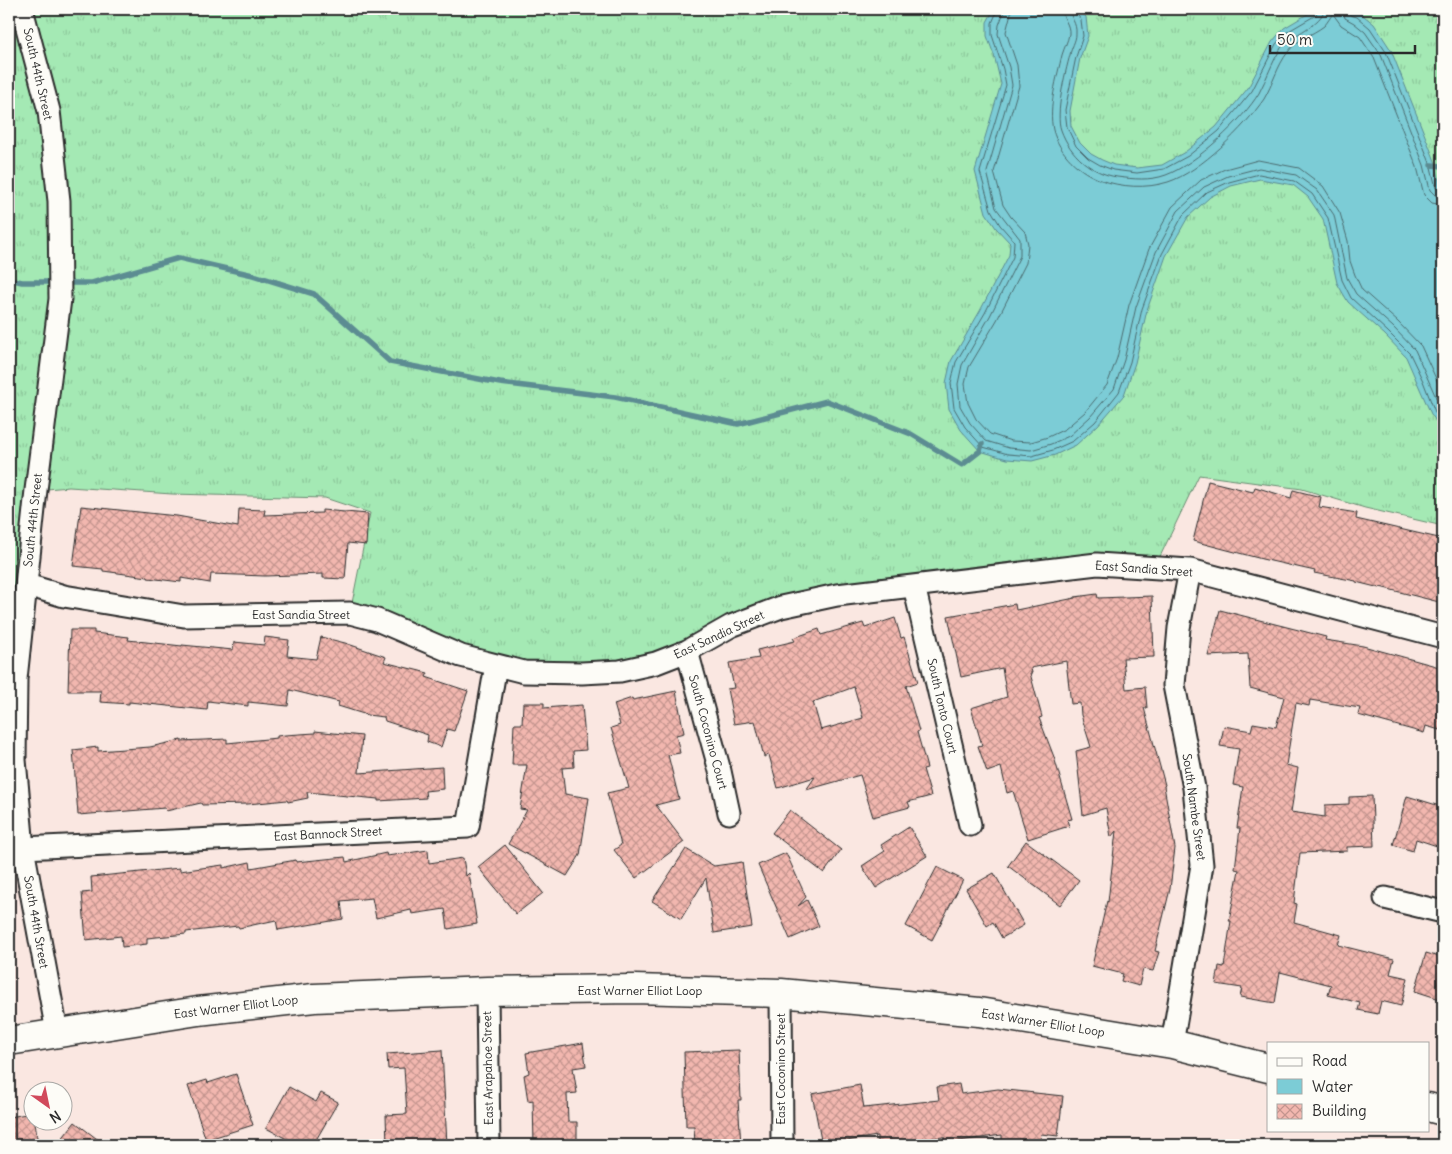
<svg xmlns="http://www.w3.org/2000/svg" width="1452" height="1154" font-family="Delius,sans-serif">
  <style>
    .grass { fill: url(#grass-tufts); stroke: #688a70 }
    .water { fill: #7cccd6; stroke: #5c8c92 }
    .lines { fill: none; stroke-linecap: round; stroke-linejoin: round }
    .shore { stroke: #4b6b6f; stroke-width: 1 }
    .stream { stroke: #5c8c92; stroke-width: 5.5 }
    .building { fill: url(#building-cross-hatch); stroke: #2b2b2b; fill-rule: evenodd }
    .minor-casing { stroke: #2b2b2b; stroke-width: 25 }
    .major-casing { stroke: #2b2b2b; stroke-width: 31 }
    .minor { stroke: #fdfcf7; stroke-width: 21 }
    .major { stroke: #fdfcf7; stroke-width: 28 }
    .labels { text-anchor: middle; stroke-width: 4.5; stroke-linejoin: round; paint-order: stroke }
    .street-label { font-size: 12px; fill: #2b2b2b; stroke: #fdfcf7 }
  </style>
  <defs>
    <pattern id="grass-tufts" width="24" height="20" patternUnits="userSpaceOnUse" patternTransform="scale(1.25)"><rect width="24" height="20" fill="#a4e9b4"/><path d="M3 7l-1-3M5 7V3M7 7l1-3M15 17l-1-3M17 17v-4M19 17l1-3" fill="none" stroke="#8dc89b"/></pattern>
    <pattern id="building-cross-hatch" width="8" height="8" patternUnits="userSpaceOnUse" patternTransform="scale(1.25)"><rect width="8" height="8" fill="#f2b7af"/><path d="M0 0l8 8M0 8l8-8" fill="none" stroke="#c4958f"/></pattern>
  </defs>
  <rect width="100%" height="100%" fill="#fae7e1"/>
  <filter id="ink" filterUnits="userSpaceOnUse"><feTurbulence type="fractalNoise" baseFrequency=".02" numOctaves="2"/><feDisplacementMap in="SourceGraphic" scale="10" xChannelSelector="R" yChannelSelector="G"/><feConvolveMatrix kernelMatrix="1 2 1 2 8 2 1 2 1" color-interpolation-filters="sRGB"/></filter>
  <g filter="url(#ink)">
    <!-- grass -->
    <path class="grass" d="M9,9H1443V526L1365,508L1302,489L1199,475L1155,567L837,595L656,663L524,672L350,613L370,513L325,498L172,494L69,487L36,490L9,716Z"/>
    <!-- water -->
    <path class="water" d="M994,9H1079L1086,17L1088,36L1080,58L1070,111L1071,126L1080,143L1091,154L1102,160L1114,165L1137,168L1162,165L1185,152L1216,127L1248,88L1272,42L1284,28L1316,9H1343L1359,12L1374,24L1391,50L1435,161L1443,196V431L1431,414L1406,357L1385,335L1348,302L1337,283L1323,219L1308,197L1293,185L1260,179L1231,186L1210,197L1188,217L1166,256L1147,310L1135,363L1124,395L1098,425L1076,445L1055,455L1032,461L1007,459L980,451L961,430L949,409L946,383L951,361L980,311L1009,255L1010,243L996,228L986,213L975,171L1001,84L994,55L987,36V22Z"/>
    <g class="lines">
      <!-- shore -->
      <path class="shore" d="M998,9L992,23V35L1003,69L1006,85L980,172L991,210L1000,225L1014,241L1013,257L985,313L956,362L951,383L954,408L965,427L983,447L1008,454L1032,456L1053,450L1073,441L1095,422L1119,392L1130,362L1142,309L1162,254L1183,215L1207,192L1229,182L1259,174L1294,181L1312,194L1328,218L1342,280L1351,298L1388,332L1410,354L1423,381L1435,412L1443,424
        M1005,9L999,25L998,34L1009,67L1012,85L987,172L996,208L1020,239V256L990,316L962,365L958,384L960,406L970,423L986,441L1009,448L1031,450L1051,444L1069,436L1090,417L1114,389L1124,360L1136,307L1156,252L1178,211L1204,187L1228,176L1259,168L1296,175L1317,190L1334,215L1347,278L1356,294L1393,327L1415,350L1443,413
        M1012,9L1006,32L1017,65L1019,86L994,172L1003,205L1011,217L1025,232L1028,244L1026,263L997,320L969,367L965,384L968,403L976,419L990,434L1011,441L1031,442L1048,437L1065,429L1085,412L1107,385L1117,358L1129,305L1149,249L1172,207L1201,180L1225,169L1258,160L1299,168L1323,186L1340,213L1348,241L1350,261L1355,275L1362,290L1398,322L1421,346L1443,394
        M1062,9C1062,18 1070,24 1069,34C1068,41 1064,48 1062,55C1057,77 1048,108 1053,130C1059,153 1079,172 1101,180C1121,187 1146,189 1168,182C1200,172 1245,127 1264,99C1273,84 1277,66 1288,52C1297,39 1312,35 1324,26C1328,22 1330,17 1333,14L1341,25L1360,37L1374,58L1417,167L1424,195L1432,203L1443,205
        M1070,9C1070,19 1077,22 1076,34C1076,41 1071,48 1070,55C1065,73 1055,114 1061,130C1070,155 1091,173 1117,177C1133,179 1150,181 1166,175C1196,164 1243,120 1259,93C1267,78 1272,62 1281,48C1291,34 1323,25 1324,9
        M1076,9V13L1081,20L1083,36L1076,57L1065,110L1067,127L1076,146L1088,158L1100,165L1113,170L1137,173L1164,169L1188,156L1219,131L1252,91L1276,44L1287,32L1316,15L1318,9
        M1342,9L1345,18L1354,23L1365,32L1381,55L1424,165L1430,190L1436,196L1443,198
        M1348,9L1350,15L1357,17L1370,28L1386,52L1430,163L1436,188L1439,191H1443"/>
      <!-- stream -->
      <path class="stream" d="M1431,165L1443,166
        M9,279L22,282H55
        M64,283H92L179,258L253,275L314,294L390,362L500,383L615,397L738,424L827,401L911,434L962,465L980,451L982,444"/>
    </g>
    <!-- building -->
    <path class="building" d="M1208,481L1253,492L1255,487L1291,498L1293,490L1321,497L1319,507L1357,513L1356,519L1443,539V603L1380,587V588L1356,582V581L1314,573L1315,571L1262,559L1193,541Z
      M81,506L177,516L238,527L239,509L265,510L264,515L322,513V510L368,514L366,545L348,543L345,579L323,578V574L265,576L211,574L210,583L181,578V582L148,578V577L103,571V569L73,566Z
      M1097,594L1098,598L1152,596L1154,657L1123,658L1126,689L1145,687L1147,708H1144L1165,785L1164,786L1175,848L1170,889L1155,951L1159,952L1153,971L1143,969L1139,986L1121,981L1123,974L1092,966L1107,901L1108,902L1116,831L1111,837L1106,808L1083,815L1076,751L1091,747L1081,715L1080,703L1071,704L1066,661L1031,668L1032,673H1030L1042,717L1039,718L1054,757L1072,819L1067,820L1069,826L1028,839L1013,791L1007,793L1001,767L987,772L978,746L982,745L971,708L1007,697L1002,668L961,677L948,616L1015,604L1016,610L1075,598V597Z
      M1220,610L1326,637L1325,640L1363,646L1443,668V731L1426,726L1424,733L1358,715L1360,708L1310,700L1309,706L1296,703L1286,765L1298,768L1291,812L1325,817V805L1349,804V797L1372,796L1374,846L1347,847V851L1300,853L1294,903L1297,904L1294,922L1341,935L1338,945L1394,959L1390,974L1408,978L1401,1006L1381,1001L1378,1014L1358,1010L1360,1003L1328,995L1331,985L1280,972L1275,1003L1240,997L1242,988L1216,984L1219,966L1224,967L1231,921H1229L1239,870L1235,869L1240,828H1237L1243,787L1233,785L1239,749L1220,746L1224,726L1251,731L1253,723L1276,727L1284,697L1250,688L1248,654L1208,656Z
      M895,618L901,638L904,637L918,682L906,686L919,731L917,732L927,768L923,769L931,796L908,802L910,807L873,817L860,775L806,790L815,777L778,788L769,755L764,757L755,721L734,724L727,689L734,688L729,663L759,658L757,650L795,641L793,638L819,629L821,635L863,623L865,628ZM854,687L863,718L821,730L813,702Z
      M70,630H94V633L129,637L128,640L182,646V645L233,650L234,642L264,645L265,637L289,640L287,656L316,659L321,637L345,643L386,657L384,662L428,673L426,677L468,691L454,731L447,729L441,747L427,742L428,735L385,721L384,717L367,715L338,706L339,702L290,690L288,706L248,702V706L208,701L207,710L129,702V704L100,702L101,691H68Z
      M676,691L684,733L676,735L680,753L668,755L679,799L656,805L684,842L636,878L614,850L621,845L607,793L629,788L611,728L620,725L614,704L632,698L633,700Z
      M523,703H544V708L582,705L586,750L573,751L574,767L562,768L565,794L589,798L580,855L567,876L508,844L527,810L520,809L527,765H512L514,724H522Z
      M315,731L362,736L359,773L442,767L443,789L425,791L426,798L378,801V799L307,792L308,798L288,802L287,800L248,804L202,805L201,803L166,811L165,808L78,815L73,750L98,747V751L150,747L181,740V741L227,739V743L277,738V736L285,735L315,733Z
      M1407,796L1443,807V837L1440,847L1416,839L1413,851L1393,845Z
      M790,810L841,850L824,873L772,833Z
      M909,827L927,856L876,888L862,866L885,851L881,845Z
      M1026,841L1079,880L1060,905L1008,866Z
      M505,845L543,893L516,914L478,867Z
      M686,849L714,866L742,862L752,927L714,933L706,878L681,919L652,901Z
      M428,850L429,863L463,858L466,876L469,873L477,924L448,929L445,909L412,914L411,910L376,918L372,898L341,901L343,919L278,930L276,920L239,928L238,926L186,932V934L147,938V944L122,947L121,936L86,940L82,893L92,892L91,877L180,868V871L223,865V868L250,862L251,868L296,860V862L345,857L346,862L386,853L387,856Z
      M786,853L806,897L798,906L807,900L819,926L790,939L758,865Z
      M937,867L963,880L932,940L906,926Z
      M994,873L1024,925L1002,938L993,922L987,926L966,889Z
      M1426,953L1443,958V1000L1415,991Z
      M583,1043L586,1066L573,1068L577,1093L567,1094L568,1122H577V1145H534L533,1100L528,1101L524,1075L529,1073L526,1053Z
      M442,1050L447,1145H387L386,1115L407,1114L404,1068L388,1069L387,1054Z
      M739,1050L741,1100H738L741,1145H695L694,1126H686L684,1052Z
      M236,1074L253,1125L206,1140L188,1086L207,1080L208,1083Z
      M959,1084L961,1094L998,1089L1063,1096L1058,1136L1041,1134L1039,1144L1002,1140V1135L945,1143L944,1137L877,1144V1136L822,1145L812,1094L860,1085L864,1108L939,1100L937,1087Z
      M289,1087L316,1102L321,1093L338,1102L313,1145H298L266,1128Z
      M32,1113V1122H35L38,1145H9V1117Z
      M75,1122L105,1145H57Z"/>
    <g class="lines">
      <!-- minor casing -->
      <g class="minor-casing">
        <path id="minor" d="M22,9L49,111L59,201L60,299L36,490L16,679L15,760L23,848L57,1032
          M27,585L64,596L184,616L350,613L377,620L461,656L524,672L582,673L620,671L656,663L687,651L731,626L781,607L837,595L1097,564L1190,570L1443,637
          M914,586L970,825
          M687,651L720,771L729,813
          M23,848L468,827L496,665
          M1385,898L1443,912
          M487,991L489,1145
          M781,993L782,1145
          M1172,1044L1202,865L1194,788L1174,685L1179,628L1190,570"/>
      </g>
      <!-- major casing -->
      <g class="major-casing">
        <path id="major" d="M9,1041L198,1011L314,998L487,991L634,989L781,993L979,1012L1172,1044L1268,1068
          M1428,1107L1443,1111"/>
      </g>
      <!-- minor -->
      <use href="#minor" class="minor"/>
      <!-- major -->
      <use href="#major" class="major"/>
    </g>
  </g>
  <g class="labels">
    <!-- street labels -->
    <g class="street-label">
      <text transform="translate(38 74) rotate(77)" y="4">South 44th Street</text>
      <text transform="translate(33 520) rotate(-84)" y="4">South 44th Street</text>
      <text transform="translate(1144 569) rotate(4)" y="4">East Sandia Street</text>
      <text x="301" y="619">East Sandia Street</text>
      <text transform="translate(719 635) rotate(-25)" y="4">East Sandia Street</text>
      <text transform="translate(942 706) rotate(77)" y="4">South Tonto Court</text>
      <text transform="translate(708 732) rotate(75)" y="4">South Coconino Court</text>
      <text transform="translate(1194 807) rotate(82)" y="4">South Nambe Street</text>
      <text transform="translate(328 834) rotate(-3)" y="4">East Bannock Street</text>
      <text transform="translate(36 922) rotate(80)" y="4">South 44th Street</text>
      <text x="640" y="995">East Warner Elliot Loop</text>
      <text transform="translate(236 1007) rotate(-7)" y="4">East Warner Elliot Loop</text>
      <text transform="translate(1043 1023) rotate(9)" y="4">East Warner Elliot Loop</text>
      <text transform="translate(488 1068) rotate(-91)" y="4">East Arapahoe Street</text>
      <text transform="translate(781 1069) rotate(-90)" y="4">East Coconino Street</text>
    </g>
  </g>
  <!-- margin -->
  <rect width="1452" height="1154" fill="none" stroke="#fdfcf7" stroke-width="30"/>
  <rect x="15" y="15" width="1422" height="1124" fill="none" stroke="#2b2b2b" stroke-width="2" filter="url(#ink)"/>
  <!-- legend -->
  <rect x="1267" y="1042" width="162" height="90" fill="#fdfcf7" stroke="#a9a8a5"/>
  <rect x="1277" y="1058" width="25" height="8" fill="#fdfcf7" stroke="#a9a8a5"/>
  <text x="1312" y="1066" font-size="15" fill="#2b2b2b">Road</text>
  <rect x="1277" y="1079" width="25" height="15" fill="#7cccd6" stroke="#a9a8a5"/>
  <text x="1312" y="1092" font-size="15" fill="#2b2b2b">Water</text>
  <rect x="1277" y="1104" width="25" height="15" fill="url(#building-cross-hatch)" stroke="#a9a8a5"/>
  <text x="1312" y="1116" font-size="15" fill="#2b2b2b">Building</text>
  <!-- north arrow -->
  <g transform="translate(48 1106) rotate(147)"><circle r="24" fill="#fdfcf7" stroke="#a9a8a5"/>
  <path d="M0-4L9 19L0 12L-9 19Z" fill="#d1495b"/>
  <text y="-8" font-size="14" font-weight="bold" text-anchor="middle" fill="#2b2b2b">N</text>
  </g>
  <!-- scale -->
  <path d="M1270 45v8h145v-8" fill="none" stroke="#2b2b2b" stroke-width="2.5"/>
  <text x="1277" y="45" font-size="15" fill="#2b2b2b" stroke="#fdfcf7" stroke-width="4" paint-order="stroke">50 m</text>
</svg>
